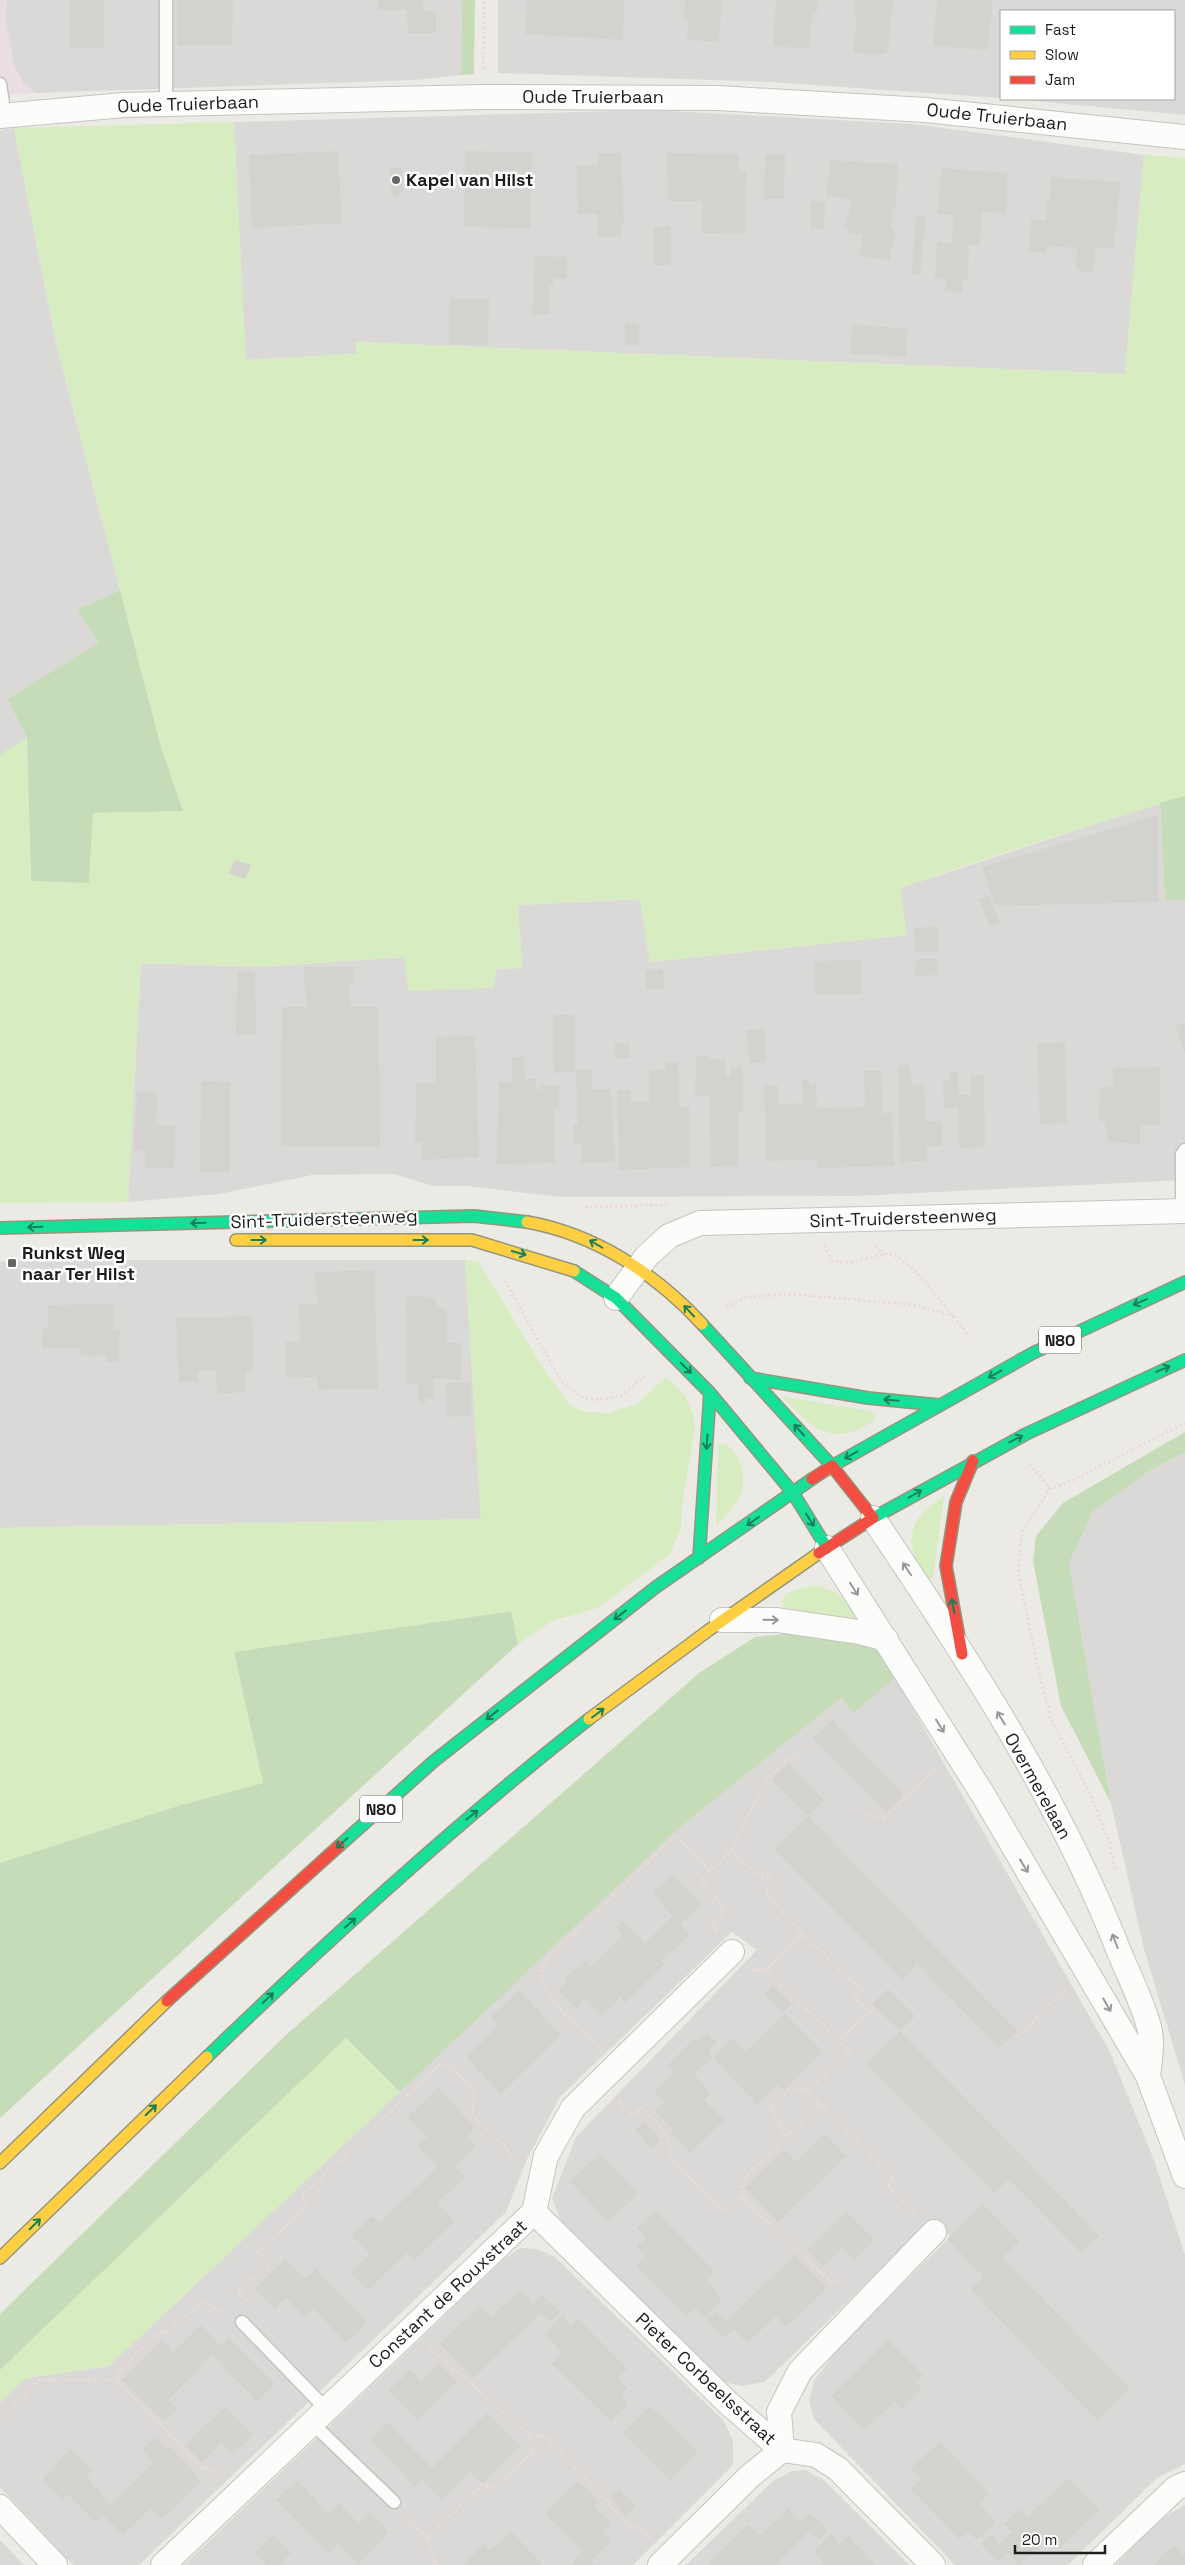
<svg xmlns="http://www.w3.org/2000/svg" width="1185" height="2565" font-family="'Space Grotesk',sans-serif">
  <style>
    .residential { fill: #dbd9d7 }
    .industrial { fill: #eadde4 }
    .grass { fill: #d8ecc1 }
    .forest { fill: #c6dcb8 }
    .building { fill: #d4d2ce }
    .lines { fill: none; stroke-linecap: round; stroke-linejoin: round }
    .lane-casing { stroke: #c4c4c1; stroke-width: 15 }
    .street-casing { stroke: #c4c4c1; stroke-width: 26 }
    .fast-casing { stroke: #94967c; stroke-width: 14 }
    .slow-casing { stroke: #94967c; stroke-width: 14 }
    .jam-casing { stroke: #94967c; stroke-width: 14 }
    .path { stroke: #ebdad7; stroke-width: 3; stroke-dasharray: 2.5 2.5; stroke-linecap: butt }
    .lane { stroke: #fcfcfb; stroke-width: 12 }
    .street { stroke: #fcfcfb; stroke-width: 24 }
    .fast { stroke: #16e098; stroke-width: 11 }
    .slow { stroke: #ffcf43; stroke-width: 11 }
    .jam { stroke: #f24e42; stroke-width: 11 }
    .oneway { stroke: #1a7e5a }
    .oneway2 { stroke: #989897 }
    .poi-dot { fill: #656563; stroke: #fff; stroke-width: 2 }
    .labels { text-anchor: middle; stroke-width: 5; stroke-linejoin: round; paint-order: stroke }
    .shield { fill: #fff; stroke: #616161; stroke-width: 1 }
    .shield-label { font-size: 16px; font-weight: bold; fill: #1d1d1d }
    .street-label { font-size: 18px; fill: #1d1d1d; stroke: #fff }
    .poi-label { font-size: 18px; font-weight: bold; fill: #1d1d1d; stroke: #fff; text-anchor: start }
  </style>
  <rect width="100%" height="100%" fill="#eceae5"/>
  <!-- residential -->
  <path class="residential" d="M7,0H462L461,75L415,80L36,93L23,84L14,66L5,16Z
    M498,0H1185V115L1014,99H1174V11H1001V98L770,82L498,73Z
    M650,110L913,124L1144,155L1125,374L356,342L357,354L245,360L234,122Z
    M14,128L56,343L120,590L77,610L100,643L7,699L27,738L0,755V130Z
    M1160,803L1165,900H1185V1180L856,1196L561,1197L467,1186H433L394,1174L312,1175L220,1194L128,1202L141,963L260,967L405,957L497,969L522,968L518,905L640,899L650,962L906,935L900,888Z
    M33,1260H465L481,1519L0,1528V1262Z
    M1185,1452V2085L1144,1949L1111,1803L1069,1563L1093,1512L1149,1471Z
    M895,1678L1110,2052L1154,2160L1185,2255V2464L1157,2478L1068,2565H955L814,2419L809,2401L814,2381L840,2346L950,2237L932,2219L765,2382L743,2386L723,2382L562,2223L552,2199L576,2137L757,1950L732,1932L560,2097L527,2159L506,2212L139,2565H73L0,2487V2403L26,2378L109,2366L678,1829L841,1698L854,1711Z
    M520,2248L537,2249L555,2257L723,2420L733,2441V2465L633,2565H184L503,2260Z
    M805,2470L824,2480L909,2565H686L772,2482L792,2471Z
    M1185,2505V2565H1115L1161,2519Z
    M0,2540L24,2565H0Z"/>
  <!-- industrial -->
  <path class="industrial" d="M0,0H7L5,16L14,66L23,84L36,93L0,95Z"/>
  <!-- grass -->
  <path class="grass" d="M234,122L246,360L356,354V342L1125,374L1144,155L1185,158V796L981,860L900,888L907,935L650,962L640,899L518,905L522,968L497,969L493,988L409,991L404,957L260,967L141,963L128,1202L0,1203V755L27,738L31,881L89,883L93,813L183,811L161,747L56,342L14,128Z
    M465,1260L479,1262L545,1371L571,1406L585,1412L609,1413L637,1404L666,1377L685,1395L693,1413L695,1429L682,1505L681,1529L669,1555L598,1608L554,1620L518,1644L511,1611L234,1652L263,1783L181,1805L0,1863V1528L481,1519Z
    M781,1396L869,1411L876,1414L875,1420C831,1450 812,1427 781,1396Z
    M722,1443C732,1446 736,1454 740,1462C750,1490 736,1507 716,1526L718,1446Z
    M944,1496L933,1578L926,1579C903,1541 906,1521 944,1496Z
    M812,1586C838,1588 848,1601 862,1622L784,1607L781,1602C787,1590 800,1588 812,1586Z
    M346,2038L400,2092L109,2366L26,2378L0,2403V2370Z"/>
  <!-- forest -->
  <path class="forest" d="M462,0H475L474,74L461,75Z
    M120,590L161,747L183,811L93,813L89,883L31,881L27,738L7,699L99,643L77,610Z
    M1185,796V900H1165L1160,803Z
    M1185,1432V1452L1149,1471L1093,1512L1069,1563L1111,1803L1061,1706L1033,1561L1036,1536L1063,1503Z
    M511,1611L518,1644L0,2118V1863L181,1805L263,1783L234,1652Z
    M793,1633L845,1641L881,1651L895,1678L854,1712L841,1698L678,1829L400,2092L346,2038L0,2370V2314L286,2035L699,1673L755,1637Z"/>
  <!-- building -->
  <path class="building" d="M69,0H104V48H69Z
    M177,0H233L232,45H177Z
    M378,0H423V11H436V33H408L407,10H378Z
    M527,0H624L623,40L525,34Z
    M685,0H722L719,42L687,40L688,20H683Z
    M776,0H818L817,12H813L809,49L773,46Z
    M855,0H893L888,53H883V55L853,53L857,15L854,14Z
    M937,0H993L987,50L933,46Z
    M338,151L342,223L252,228L249,155Z
    M465,151L532,152L530,228L464,227Z
    M599,153H621L624,225L621,224V237H597V214H578L577,165H597Z
    M667,153L739,154V172H746L745,234L701,233L702,201H668Z
    M765,154H785L784,199H764Z
    M830,160L898,164L896,207H893L891,228L895,229L893,247H891L890,260L859,256L862,235L848,233L849,227H845L852,199L826,196Z
    M401,167L404,191L396,197L392,194L389,168Z
    M941,168L1007,173L1006,213L982,212L979,246L969,245L968,280H964L962,292L945,291L947,279L935,278L937,242L951,243L954,215L938,214Z
    M1051,177L1120,182L1114,249L1096,247L1093,272H1079V268H1075L1077,248L1046,246V253L1028,251L1031,220H1048L1046,218L1047,199H1050Z
    M811,201L825,202L824,229H811Z
    M916,216H926L920,275L912,274Z
    M671,226V265H653V227Z
    M535,256L567,257V279H553V286H549V314H532Z
    M450,299H489L488,345L449,344Z
    M625,323L639,324V345H625Z
    M852,324L908,329L906,356L851,354Z
    M1158,815V902L996,906L982,867Z
    M235,860L251,865L245,879L229,873Z
    M989,896L1000,923L990,927L979,899Z
    M938,926L939,952H915L914,928Z
    M916,959H937L938,975L915,976Z
    M861,960L862,994L815,995L814,961Z
    M303,967H353V984H349L350,1007H379L380,1146H281L282,1007H307Z
    M663,969L665,989L646,990L645,970Z
    M237,971L255,972L256,1034H236Z
    M553,1015H575V1069L592,1070V1089H611L615,1162L581,1163V1144H574V1124L578,1125L576,1072L554,1073Z
    M1185,1023V1053L1175,1026Z
    M765,1029L766,1063H749L747,1030Z
    M475,1036L479,1157L422,1160V1142H415L416,1083H436V1037Z
    M1065,1042L1067,1123L1040,1124L1037,1043Z
    M615,1043H629V1058L615,1059Z
    M696,1056H709V1059H725V1077H731V1067H742L743,1111H738V1166L711,1167L709,1096H695Z
    M512,1057H524L525,1079H536V1089H541V1085H559V1109H554L555,1163L497,1164L499,1082H512Z
    M665,1062H678L679,1107H689L690,1167L619,1170L617,1090H631V1102H649V1070H665Z
    M898,1065H909L913,1085H924L926,1121H942V1146L927,1147V1161L900,1162Z
    M1160,1067V1125H1140V1144L1108,1142L1105,1122L1099,1121L1100,1087L1114,1086L1113,1068Z
    M864,1071H881L883,1113H892L894,1166L818,1168L817,1160L766,1161L764,1086L778,1085V1104L803,1103L802,1080L809,1079V1085L816,1084L817,1108L865,1107Z
    M950,1072H958V1095H971V1075H984L985,1147L959,1148L958,1108H944L943,1080H950Z
    M201,1081L230,1082V1172H200Z
    M137,1092L157,1093L156,1125H175L174,1168H145L146,1151L134,1150Z
    M374,1270L378,1389L318,1390L317,1377L286,1378L285,1342H300L299,1305L317,1304L315,1272Z
    M410,1295L436,1298L437,1308L446,1309L447,1343H461L462,1379H433L434,1398L426,1399V1403H418V1383L407,1384L406,1298H410Z
    M113,1304V1329H120L118,1362H107V1355L81,1356V1348H42V1329L48,1328V1305Z
    M252,1316L254,1371L245,1372L246,1392L217,1394L216,1371H197L198,1382H179L176,1318Z
    M471,1382V1416L447,1417L446,1383Z
    M832,1720L904,1795L886,1812L813,1738Z
    M788,1763L824,1800L808,1816L772,1780Z
    M808,1816L1017,2031L999,2048L917,1964L902,1979L774,1849Z
    M673,1875L701,1904L681,1924L690,1934L662,1961L665,1964L625,2003L620,1997L601,2016L584,1999L576,2008L558,1991L567,1982L564,1980L585,1960L591,1967L623,1935L616,1928L624,1921L645,1943L673,1916L653,1893Z
    M773,1986L792,2004L783,2012L764,1995Z
    M888,1989L915,2016L900,2031L872,2004Z
    M519,1990L561,2035L501,2094L466,2057L498,2026L491,2017Z
    M785,2014L822,2051L784,2090L777,2084L757,2104L713,2057L694,2074L711,2094L704,2100L724,2120L690,2153L670,2132L673,2129L655,2111L664,2102L654,2092L675,2072L668,2065L695,2038L698,2041L707,2033L717,2043L708,2051L713,2057L732,2038L746,2052Z
    M900,2031L1099,2236L1081,2253L1009,2179L994,2193L866,2064Z
    M439,2088L475,2128L466,2136L476,2147L455,2167L465,2177L437,2203L454,2222L414,2260L407,2253L368,2290L351,2272L370,2254L352,2235L372,2216L379,2223L438,2167L418,2146L427,2137L408,2117Z
    M644,2122L661,2140L651,2149L635,2130Z
    M825,2134L846,2156L778,2222L745,2188L785,2150L797,2162Z
    M600,2153L638,2194L608,2222L570,2181Z
    M983,2204L1019,2242L1002,2257L1130,2388L1097,2420L970,2289L983,2277L947,2239Z
    M655,2210L714,2271L706,2279L722,2300L705,2317L695,2308L686,2316L637,2266L647,2256L637,2246L646,2238L637,2228Z
    M846,2211L874,2240L854,2260L842,2248L823,2266L808,2249Z
    M795,2255L827,2288L786,2327L776,2316L747,2343L734,2329L724,2338L707,2320L717,2311L726,2321Z
    M285,2259L305,2279L316,2269L367,2322L346,2343L314,2309L305,2317L286,2298L275,2309L255,2289Z
    M520,2290L533,2304L542,2295L560,2312L550,2322L541,2313L473,2378L440,2344L480,2305L491,2317Z
    M563,2316L571,2325L578,2318L627,2369L618,2378L627,2388L620,2395L628,2404L611,2421L552,2364L562,2354L545,2333Z
    M201,2325L221,2346L229,2338L275,2384L257,2401L212,2355L168,2400L177,2408L164,2421L122,2380L162,2341L173,2352Z
    M888,2340L923,2375L915,2382L922,2389L902,2409L895,2402L864,2430L831,2396Z
    M439,2363L457,2382L418,2419L389,2390L410,2370L421,2381Z
    M650,2406L657,2414L659,2412L698,2452L670,2480L623,2433Z
    M225,2407L253,2435L232,2455L221,2443L202,2462L185,2445Z
    M487,2413L520,2446L482,2484L471,2472L442,2499L422,2479L415,2487L370,2439L387,2422L432,2468Z
    M155,2437L167,2450L170,2447L201,2481L162,2519L151,2508L123,2535L103,2515L95,2522L68,2494L62,2499L42,2479L71,2449L92,2471L86,2477L111,2504L154,2462L142,2450Z
    M940,2442L989,2493L980,2503L995,2523L977,2540L968,2531L959,2539L911,2489L921,2479L910,2469Z
    M1068,2478L1099,2510L1059,2549L1049,2539L1019,2565L1007,2553L998,2562L981,2544L991,2534L1000,2544L1012,2532L1004,2524L1019,2509L1027,2517Z
    M297,2480L329,2514L339,2503L358,2523L369,2512L389,2532L358,2564L337,2544L328,2553L276,2500Z
    M578,2481L598,2501L593,2506L611,2523L602,2531L612,2541L591,2561L596,2565H570L583,2552L545,2513Z
    M619,2489L635,2506L626,2515L610,2498Z
    M788,2509L801,2522L810,2513L828,2531L819,2540L810,2530L775,2565H710L708,2563L748,2524L760,2536Z
    M511,2531L543,2565H463L484,2544L490,2551Z
    M831,2534L840,2544L848,2536L876,2565H823L821,2563L823,2561L814,2552Z
    M273,2535L291,2553L279,2565H267L255,2552Z
    M1174,2545L1183,2555L1185,2553V2565H1153Z"/>
  <g class="lines">
    <!-- lane casing -->
    <g class="lane-casing">
      <path id="lane" d="M166,0V104
        M0,84L5,116
        M1182,1211V1154L1185,1150
        M242,2322L327,2410
        M312,2423L394,2502"/>
    </g>
    <!-- street casing -->
    <g class="street-casing">
      <path id="street" d="M0,116L124,105L483,97L718,98L925,110L1185,137
        M616,1298L647,1256L669,1236L700,1223L1185,1211
        M873,1518C965,1654 1058,1796 1118,1949C1128,1974 1142,2001 1149,2027C1153,2042 1150,2060 1148,2076
        M827,1548L982,1793L1148,2076L1185,2176
        M722,1620H777L859,1632L886,1639
        M534,2212L727,2402L782,2450L816,2455L838,2469L933,2565
        M782,2450L779,2412L800,2371L934,2232
        M0,2507L55,2565
        M163,2565L534,2212L546,2156L573,2108L732,1952
        M660,2565L750,2476L782,2450
        M1095,2565L1176,2488L1185,2484"/>
    </g>
    <!-- fast casing -->
    <g class="fast-casing">
      <path id="fast" d="M0,1228L474,1216L527,1222
        M574,1271L616,1298L710,1393L793,1493
        M702,1324L832,1466
        M750,1378L868,1398L939,1405
        M832,1466L1033,1353L1185,1282
        M793,1493L827,1548
        M873,1518L1026,1434L1185,1360
        M699,1558L710,1393
        M339,1846L434,1761L656,1587L812,1479
        M207,2057C329,1939 455,1824 589,1719"/>
    </g>
    <!-- slow casing -->
    <g class="slow-casing">
      <path id="slow" d="M527,1222C595,1234 656,1274 702,1324
        M236,1240H472L574,1271
        M589,1719L709,1630L819,1553
        M0,2163L167,2001
        M0,2258L207,2057"/>
    </g>
    <!-- jam casing -->
    <g class="jam-casing">
      <path id="jam" d="M812,1479L832,1466L873,1518L819,1553
        M962,1654L946,1566L956,1502L973,1461
        M167,2001L339,1846"/>
    </g>
    <!-- path -->
    <path class="path" d="M483,69L484,0
      M585,1207L668,1205
      M824,1246L832,1260C854,1267 868,1255 889,1254C907,1254 958,1321 969,1337
      M876,1246L884,1255
      M505,1281L561,1381L580,1396L596,1400L621,1396L647,1375
      M726,1307L746,1297L791,1294L916,1305L955,1317
      M1030,1464L1050,1489
      M863,1814L885,1818L935,1768
      M731,1850L755,1873L769,1876L767,1895L802,1934L766,1970L850,2052L807,2091L894,2178L887,2185L915,2213
      M1115,1869L1109,1842L1090,1794L1051,1719L1039,1673L1018,1571L1022,1532L1050,1489L1071,1481L1185,1423
      M717,1930L712,1923L722,1914L723,1906L701,1881L731,1850L768,1777L789,1759L804,1750
      M802,1934L861,1990L855,1998L870,2012L839,2040
      M752,1971L766,1970
      M1018,2037L1065,1989
      M598,2046C577,2024 538,1998 542,1965L676,1835L711,1872
      M619,2102L632,2115L642,2108C654,2121 674,2136 669,2156L722,2211L742,2198L831,2282L840,2280L845,2285
      M785,2136L771,2106L791,2088L807,2091
      M742,2198L741,2182L820,2104
      M247,2301L238,2290L269,2266L258,2252L307,2205L301,2197L440,2064L453,2067L475,2093L472,2114L517,2160
      M430,2348L532,2437
      M117,2381L203,2469L210,2470L216,2477
      M0,2420L40,2380L117,2381L120,2371L153,2337L170,2330L203,2302L224,2313
      M407,2517L427,2538L435,2565
      M427,2538L482,2485L493,2489L534,2451L529,2440L532,2437H546L629,2525L638,2527L651,2537"/>
    <!-- lane -->
    <use href="#lane" class="lane"/>
    <!-- street -->
    <use href="#street" class="street"/>
    <!-- fast -->
    <use href="#fast" class="fast"/>
    <!-- slow -->
    <use href="#slow" class="slow"/>
    <!-- jam -->
    <use href="#jam" class="jam"/>
  </g>
  <!-- one-way arrows -->
  <defs><path id="oneway-shaft" d="M-6 0H5M1.5-3L5.5 0L1.5 3" fill="none" stroke-width="1.6" stroke-linecap="round" stroke-linejoin="round" transform="scale(1.25)"/></defs>
  <g class="oneway">
    <use href="#oneway-shaft" transform="translate(198 1223) rotate(178)"/>
    <use href="#oneway-shaft" transform="translate(35 1227) rotate(178)"/>
    <use href="#oneway-shaft" transform="translate(259 1240)"/>
    <use href="#oneway-shaft" transform="translate(421 1240)"/>
    <use href="#oneway-shaft" transform="translate(596 1244) rotate(-150)"/>
    <use href="#oneway-shaft" transform="translate(519 1253) rotate(16)"/>
    <use href="#oneway-shaft" transform="translate(1140 1302) rotate(157)"/>
    <use href="#oneway-shaft" transform="translate(689 1311) rotate(-133)"/>
    <use href="#oneway-shaft" transform="translate(686 1368) rotate(45)"/>
    <use href="#oneway-shaft" transform="translate(1163 1369) rotate(-23)"/>
    <use href="#oneway-shaft" transform="translate(995 1374) rotate(151)"/>
    <use href="#oneway-shaft" transform="translate(891 1400) rotate(-175)"/>
    <use href="#oneway-shaft" transform="translate(799 1430) rotate(-133)"/>
    <use href="#oneway-shaft" transform="translate(1016 1439) rotate(-27)"/>
    <use href="#oneway-shaft" transform="translate(707 1442) rotate(94)"/>
    <use href="#oneway-shaft" transform="translate(851 1455) rotate(151)"/>
    <use href="#oneway-shaft" transform="translate(915 1494) rotate(-30)"/>
    <use href="#oneway-shaft" transform="translate(810 1520) rotate(58)"/>
    <use href="#oneway-shaft" transform="translate(753 1521) rotate(145)"/>
    <use href="#oneway-shaft" transform="translate(953 1606) rotate(-101)"/>
    <use href="#oneway-shaft" transform="translate(620 1615) rotate(142)"/>
    <use href="#oneway-shaft" transform="translate(598 1713) rotate(-37)"/>
    <use href="#oneway-shaft" transform="translate(492 1715) rotate(142)"/>
    <use href="#oneway-shaft" transform="translate(472 1815) rotate(-39)"/>
    <use href="#oneway-shaft" transform="translate(342 1843) rotate(138)"/>
    <use href="#oneway-shaft" transform="translate(350 1923) rotate(-42)"/>
    <use href="#oneway-shaft" transform="translate(268 1998) rotate(-43)"/>
    <use href="#oneway-shaft" transform="translate(151 2110) rotate(-44)"/>
    <use href="#oneway-shaft" transform="translate(35 2224) rotate(-44)"/>
  </g>
  <g class="oneway2">
    <use href="#oneway-shaft" transform="translate(907 1569) rotate(-124)"/>
    <use href="#oneway-shaft" transform="translate(854 1589) rotate(57)"/>
    <use href="#oneway-shaft" transform="translate(771 1620) rotate(1)"/>
    <use href="#oneway-shaft" transform="translate(1001 1718) rotate(-121)"/>
    <use href="#oneway-shaft" transform="translate(940 1726) rotate(58)"/>
    <use href="#oneway-shaft" transform="translate(1024 1866) rotate(58)"/>
    <use href="#oneway-shaft" transform="translate(1115 1941) rotate(-111)"/>
    <use href="#oneway-shaft" transform="translate(1107 2005) rotate(60)"/>
  </g>
  <!-- markers -->
  <g class="poi-dot">
    <circle cx="396" cy="180" r="5"/>
    <rect x="7" y="1258" width="10" height="10" rx="2.5"/>
  </g>
  <g class="labels">
    <!-- shield labels -->
    <g class="shield">
      <rect x="1039" y="1326.5" width="42" height="27" rx="4"/>
      <rect x="360" y="1795.5" width="42" height="27" rx="4"/>
    </g>
    <g class="shield-label">
      <text x="1060" y="1346">N80</text>
      <text x="381" y="1815">N80</text>
    </g>
    <!-- street labels -->
    <g class="street-label">
      <text x="593" y="103">Oude Truierbaan</text>
      <text transform="translate(188 104) rotate(-2)" y="6">Oude Truierbaan</text>
      <text transform="translate(997 117) rotate(6)" y="6">Oude Truierbaan</text>
      <text transform="translate(903 1218) rotate(-2)" y="6">Sint-Truidersteenweg</text>
      <text transform="translate(324 1219) rotate(-2)" y="6">Sint-Truidersteenweg</text>
      <text transform="translate(1038 1786) rotate(61)" y="6">Overmerelaan</text>
      <text transform="translate(448 2294) rotate(-43)" y="6">Constant de Rouxstraat</text>
      <text transform="translate(706 2379) rotate(43)" y="6">Pieter Corbeelsstraat</text>
    </g>
    <!-- poi labels -->
    <g class="poi-label">
      <text x="406" y="186">Kapel van Hilst</text>
      <text x="22" y="1259">Runkst Weg<tspan x="22" dy="21">naar Ter Hilst</tspan></text>
    </g>
  </g>
  <!-- legend -->
  <rect x="1000" y="10" width="175" height="90" fill="#ffffff" stroke="#a5a5a5"/>
  <rect x="1010" y="26" width="25" height="8" fill="#16e098" stroke="#a5a5a5"/>
  <text x="1045" y="35" font-size="15" fill="#1d1d1d">Fast</text>
  <rect x="1010" y="51" width="25" height="8" fill="#ffcf43" stroke="#a5a5a5"/>
  <text x="1045" y="60" font-size="15" fill="#1d1d1d">Slow</text>
  <rect x="1010" y="76" width="25" height="8" fill="#f24e42" stroke="#a5a5a5"/>
  <text x="1045" y="85" font-size="15" fill="#1d1d1d">Jam</text>
  <!-- scale -->
  <path d="M1015 2545v8h90v-8" fill="none" stroke="#1d1d1d" stroke-width="2.5"/>
  <text x="1022" y="2545" font-size="15" fill="#1d1d1d" stroke="#ffffff" stroke-width="4" paint-order="stroke">20 m</text>
</svg>
